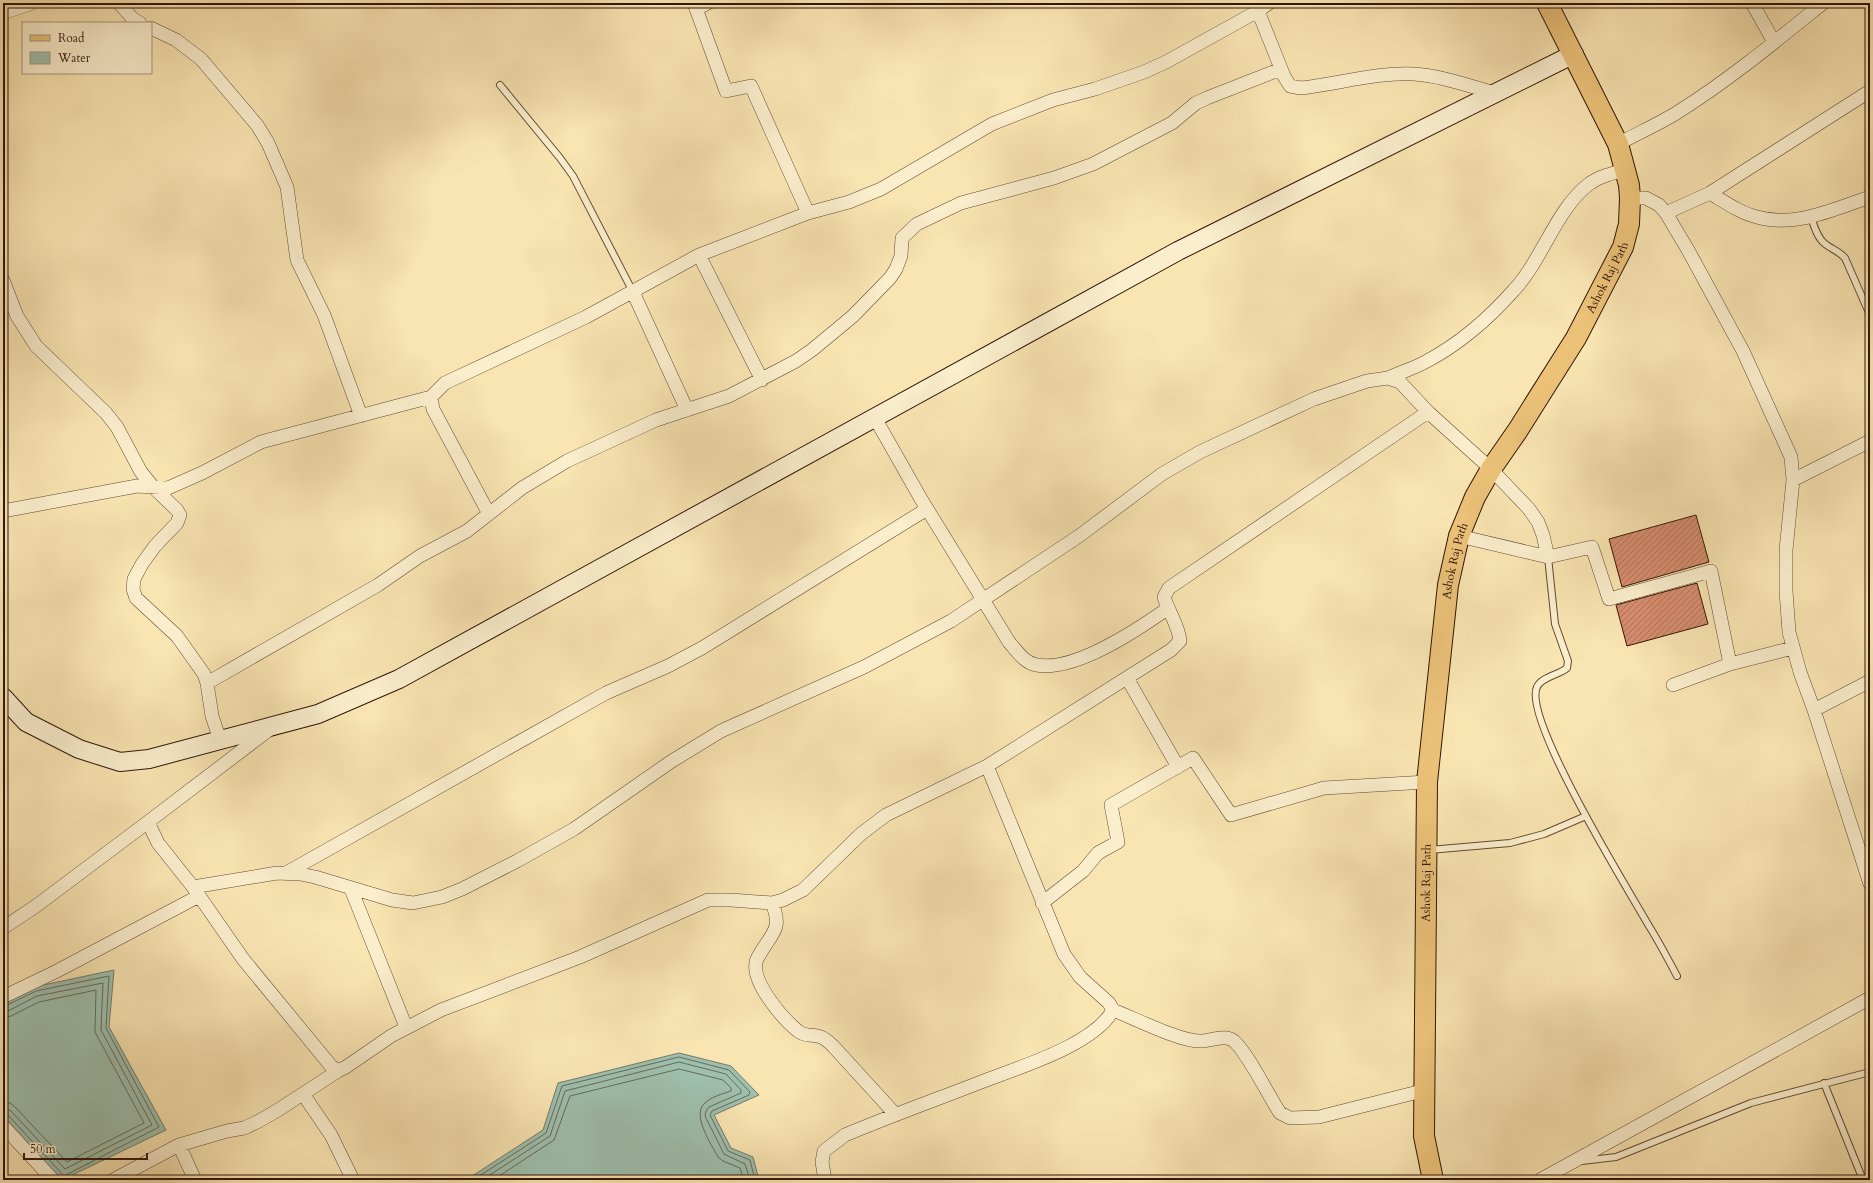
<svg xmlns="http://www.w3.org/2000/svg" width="1873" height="1183" font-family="Cardo,serif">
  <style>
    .water { fill: #9ebfad; stroke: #727b6b }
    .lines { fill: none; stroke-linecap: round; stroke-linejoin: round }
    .shore { stroke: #676a5b; stroke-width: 1 }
    .building { fill: url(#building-hatch); stroke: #301509 }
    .service-casing { stroke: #624933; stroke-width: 8 }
    .minor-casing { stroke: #624933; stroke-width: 14 }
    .secondary-casing { stroke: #301509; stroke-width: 20 }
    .primary-casing { stroke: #301509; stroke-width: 22 }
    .service { stroke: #fbeecd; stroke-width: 6 }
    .minor { stroke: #fbeecd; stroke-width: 13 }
    .secondary { stroke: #fbeecd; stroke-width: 18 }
    .primary { stroke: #ecc279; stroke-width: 20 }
    .labels { text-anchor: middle; stroke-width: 4; stroke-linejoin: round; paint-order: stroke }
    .street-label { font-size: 12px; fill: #301509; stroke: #fbeecd }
  </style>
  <defs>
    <pattern id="building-hatch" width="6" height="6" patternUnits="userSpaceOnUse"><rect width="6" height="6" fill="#d78d6e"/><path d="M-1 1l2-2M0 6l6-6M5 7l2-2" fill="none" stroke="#af7259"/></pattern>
  </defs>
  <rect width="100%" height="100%" fill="#f9e5b2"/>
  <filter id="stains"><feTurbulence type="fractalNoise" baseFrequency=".005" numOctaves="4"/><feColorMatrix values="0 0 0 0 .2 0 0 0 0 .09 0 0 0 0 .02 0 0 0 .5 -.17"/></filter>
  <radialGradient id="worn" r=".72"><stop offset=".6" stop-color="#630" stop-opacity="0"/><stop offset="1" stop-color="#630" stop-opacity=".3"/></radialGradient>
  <!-- water -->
  <path class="water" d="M114,970L109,1027L166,1130L62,1180L3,1116V1003L34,987Z
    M679,1053L731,1066L759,1095L714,1115L731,1148L753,1157L759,1180H466L543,1130L558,1083Z"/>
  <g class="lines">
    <!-- shore -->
    <path class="shore" d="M3,1007L36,991L109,976L106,1028L159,1127L64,1176L8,1115L3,1113
      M3,1012L8,1011L37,996L103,983L101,1030L152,1125L65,1169L11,1111L3,1108
      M3,1018L11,1016L39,1002L96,990L95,1032L144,1123L67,1162L15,1107L10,1103L3,1102
      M473,1180L546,1133L562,1086L679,1057L729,1070L750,1092L749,1095L712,1111L710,1115L728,1151L750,1160L755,1180
      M482,1180L550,1136L565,1091L679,1062L726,1074L741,1090V1093L709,1107L706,1111L705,1116L724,1154L745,1164L750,1180
      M493,1180L554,1140L570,1096L679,1069L723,1080L731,1088V1091C722,1094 711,1097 705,1103C691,1114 711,1144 718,1157L723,1161L740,1168L744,1180"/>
  </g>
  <!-- building -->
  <path class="building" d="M1696,515L1709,562L1622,587L1609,539Z
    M1697,583L1708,624L1627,646L1616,605Z"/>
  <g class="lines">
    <!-- service casing -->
    <g class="service-casing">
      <path id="service" d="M500,85L560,158L573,176L633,292
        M1811,217C1814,226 1817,237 1824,243C1831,249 1839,251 1845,258L1870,315
        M1548,557L1555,624L1568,661L1567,668C1559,675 1541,677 1537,687C1522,718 1629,891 1649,926C1659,942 1668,959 1677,976
        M1429,850L1510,843L1544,834L1586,816
        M1824,1083L1863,1180
        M1582,1161L1616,1157L1751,1103L1870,1072"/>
    </g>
    <!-- minor casing -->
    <g class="minor-casing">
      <path id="minor" d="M119,3L133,19L140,23
        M694,3L726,91L751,86L808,213
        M1269,3L1258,11L1284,76L1290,86L1301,88C1338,84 1377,72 1414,74C1442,76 1469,86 1495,93
        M1752,3L1774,42
        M696,9L708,3
        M3,13L32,3
        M151,28L176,40L201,59L257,125L268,143L287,187L297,260L324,315L361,416
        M1618,144C1638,133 1659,124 1678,112C1729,80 1776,41 1823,3
        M1710,193C1725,202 1740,213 1757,217C1795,228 1834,209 1870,197
        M1630,198H1646L1659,205L1666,213L1688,250L1743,351L1791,457L1793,480L1786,550V591L1789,632L1800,672L1814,710L1870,884
        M1666,213L1710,193L1870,91
        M699,255L762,380
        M3,280L17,316L36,346L106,413L117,427L141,472L154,488L177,510L180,515L177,523L155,546L142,564L134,579L133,589L136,598L177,636L204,674L207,683L212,716L220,740
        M633,292L687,410
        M1388,378C1401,372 1415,368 1427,361C1459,344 1490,317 1514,290C1542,260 1557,208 1589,184C1600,176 1613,173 1626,170
        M875,418L921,499L1009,642C1017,651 1024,663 1037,665C1075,672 1137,630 1167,609
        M1793,480L1870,441
        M3,511L137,486L168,488L202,473L261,442L272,439L431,397
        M489,514L433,409L431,397L445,383L586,317L699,255L808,213L849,202L881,189L992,124L1053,100L1095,89L1144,72L1166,62L1258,11
        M1459,536L1548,557L1592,547L1609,599L1711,571L1730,664L1793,648
        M1127,678L1178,767
        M207,683L378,585L420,556L467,531L522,488L567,461L656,420L729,396L796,361L812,350L853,316L890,278L896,269L901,256L902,238L917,224L961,203L1054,178L1093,164L1172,123L1196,103L1207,98L1281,69
        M1673,685L1730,664
        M1814,710L1870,681
        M270,729L148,822L158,843L193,887L243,959L331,1066L338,1071L346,1067L391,1036L441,1010L580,957L708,900H731L772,903L783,900L803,890L861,834L886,815L987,766L1064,954L1080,977L1109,1003L1113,1010C1094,1046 1013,1069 976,1084C932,1101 888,1117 845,1135L824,1151L822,1162L825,1180
        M987,766L1171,650L1180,641C1179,626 1169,613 1164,597L1169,588L1428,412L1491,469L1529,509L1538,522L1543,535L1548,557
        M286,873L606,693L668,666L702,648L927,509
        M193,887L277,873L300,874L315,877L392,900L413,903L442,897L462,889L517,861L574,829L672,761L721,731L864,667L951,621L1079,536L1162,474L1200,452L1314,399L1367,381L1388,378L1400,382L1428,412
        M351,889L406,1027
        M772,903C782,928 774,931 761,952C759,956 756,959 756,963C752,983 783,1019 798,1031C805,1037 813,1034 821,1037C826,1039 830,1043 833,1046L896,1115
        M1042,903L1083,871L1098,853L1118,842L1111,805L1193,758L1231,815L1324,788L1427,782
        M3,928L36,906L148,822
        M3,997L57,971L199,896
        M1113,1010C1134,1018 1179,1041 1199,1041C1210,1042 1224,1033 1234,1041C1249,1055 1268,1095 1280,1113L1290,1118L1319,1117L1426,1090
        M303,1094L331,1135L353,1180
        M3,1126L53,1180
        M179,1145L195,1180
        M113,1180L179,1145L227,1131L244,1128L257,1122L278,1110L338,1071
        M1540,1180L1870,998"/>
    </g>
    <!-- secondary casing -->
    <g class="secondary-casing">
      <path id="secondary" d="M3,697L26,722L79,749L120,762L149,759L318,714L399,679L1178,251L1574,54"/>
    </g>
    <!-- primary casing -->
    <g class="primary-casing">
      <g id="primary">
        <path id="s1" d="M1433,1180L1424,1136L1427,782L1448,585L1459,536L1475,497L1491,469L1518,430L1576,338L1623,247L1629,224L1630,198L1629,185L1618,144L1547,3"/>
      </g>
    </g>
    <!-- service -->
    <use href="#service" class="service"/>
    <!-- minor -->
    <use href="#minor" class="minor"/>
    <!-- secondary -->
    <use href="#secondary" class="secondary"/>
    <!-- primary -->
    <use href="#primary" class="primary"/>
  </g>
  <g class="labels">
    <!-- street labels -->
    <g class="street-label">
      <text dy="4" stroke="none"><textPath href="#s1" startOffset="946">Ashok Raj Path</textPath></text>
      <text dy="4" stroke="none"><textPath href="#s1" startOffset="622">Ashok Raj Path</textPath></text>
      <text dy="4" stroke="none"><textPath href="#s1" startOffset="298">Ashok Raj Path</textPath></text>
    </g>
  </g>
  <!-- margin -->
  <rect width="1873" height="1183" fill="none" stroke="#f9e5b2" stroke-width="16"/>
  <rect x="4" y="4" width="1865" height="1175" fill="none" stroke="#301509" stroke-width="2"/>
  <rect x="8" y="8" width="1857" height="1167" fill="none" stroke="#301509"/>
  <!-- legend -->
  <rect x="22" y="22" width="130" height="52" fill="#fbeecd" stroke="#aa977f"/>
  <rect x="30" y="35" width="20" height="6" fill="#ecc279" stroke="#aa977f"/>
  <text x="58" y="42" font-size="12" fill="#301509">Road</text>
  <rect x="30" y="52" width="20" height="12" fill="#9ebfad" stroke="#aa977f"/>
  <text x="58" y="62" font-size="12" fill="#301509">Water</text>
  <!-- scale -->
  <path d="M24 1153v6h123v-6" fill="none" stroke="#301509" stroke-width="2"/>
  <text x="30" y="1153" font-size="12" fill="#301509" stroke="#fbeecd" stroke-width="3" paint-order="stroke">50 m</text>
  <rect width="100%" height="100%" filter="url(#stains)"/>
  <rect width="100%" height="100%" fill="url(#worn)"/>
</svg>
